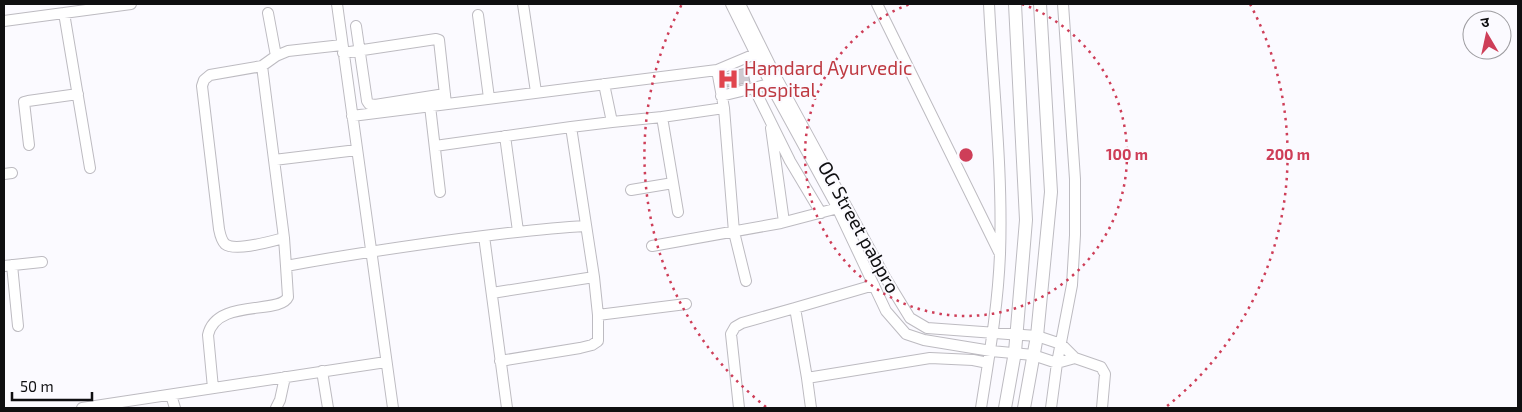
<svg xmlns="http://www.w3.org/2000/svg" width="1522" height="412" font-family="'Exo 2','Noto Sans Devanagari',sans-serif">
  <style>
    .building { fill: #cecad0; stroke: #b5b2b8 }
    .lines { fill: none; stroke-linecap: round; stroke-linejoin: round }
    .minor-casing { stroke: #bdbbc1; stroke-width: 12 }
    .major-casing { stroke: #bdbbc1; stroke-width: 14 }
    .minor { stroke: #fff; stroke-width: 10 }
    .major { stroke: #fff; stroke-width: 12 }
    .ring { fill: none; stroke: #ce3e58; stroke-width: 2.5; stroke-dasharray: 2.5 5 }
    .labels { text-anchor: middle; stroke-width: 4; stroke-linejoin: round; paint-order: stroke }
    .health-label { font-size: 19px; fill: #be3a42; stroke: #fbfaff; text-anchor: start }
    .street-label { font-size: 19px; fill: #0f0f11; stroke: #fbfaff }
    .centre { fill: #ce3e58; stroke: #fbfaff; stroke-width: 2.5 }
    .ring-label { font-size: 15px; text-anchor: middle; font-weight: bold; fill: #ce3e58; stroke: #fbfaff; stroke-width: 4; stroke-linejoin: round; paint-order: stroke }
  </style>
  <rect width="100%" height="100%" fill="#fbfaff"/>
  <!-- building -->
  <path class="building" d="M747,68L750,82L727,87L725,74L737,72V70Z"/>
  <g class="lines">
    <!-- minor casing -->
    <g class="minor-casing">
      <path id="minor" d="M337,4L393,408
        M523,4L536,92
        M731,4L776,95L834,201L886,311L906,334L924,340L991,351L1033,355L1057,363L1075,358
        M740,4L775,75L885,277L910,318L927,328L1037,336L1061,344L1075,358L1101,367L1105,374L1102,408
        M877,4L999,252
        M64,13L90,168
        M268,13L276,56
        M478,15L489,98
        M4,21L131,4
        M356,26L367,101L369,104L375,105L445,94
        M342,45L288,51L276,56L262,66L210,75L204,80L202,86L219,229C220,234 221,240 225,244C235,252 272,241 284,238L286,266C346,255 407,246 467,238C507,233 545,228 585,226
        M343,53L436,39L439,40L446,104
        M262,66L284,238
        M754,88L790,161L821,213
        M721,96L770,84
        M430,106L440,192
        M724,108L734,232L746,281
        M352,116L717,70L755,54
        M662,117L678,212
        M612,122L662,117L724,108L717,70
        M571,127L612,122L604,84
        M771,128L784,222
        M505,136L518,231
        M29,145L24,102L28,101L78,94
        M435,146L571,127L594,277L598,315V341L592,345L580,348L500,361
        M274,160L357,150
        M4,174L12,173
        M631,190L673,183
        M484,236L507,408
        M652,246L781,223L842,207
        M12,265L18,326
        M4,266L42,262
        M874,285L795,308L807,378L930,358L973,360L988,363
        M492,293L594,277
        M598,315L686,304
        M322,371L328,408
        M807,378L811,408
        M213,388L208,335C216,298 280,315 288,297L286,266
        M171,395L175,408
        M82,408L386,362
        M276,408L280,400L285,377
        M739,408L731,334L735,327L742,323L795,308
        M981,408C989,357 998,306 1000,254C1003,170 993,87 989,4
        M1051,408L1057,363L1072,285L1075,235V179L1063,4"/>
    </g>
    <!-- major casing -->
    <g class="major-casing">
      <path id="major" d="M1005,408L1015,352L1026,220L1015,4
        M1024,408L1037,336L1051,192L1040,4"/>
    </g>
    <!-- minor -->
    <use href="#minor" class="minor"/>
    <!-- major -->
    <use href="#major" class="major"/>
  </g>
  <!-- distance rings -->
  <g class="ring">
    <path d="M1022 4A161 161 0 1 1 910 4"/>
    <path d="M766 407A322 322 0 0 1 682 4M1250 4A322 322 0 0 1 1166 407"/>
  </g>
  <!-- icons -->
  <defs>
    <g id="hospital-bare" transform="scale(1.725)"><path d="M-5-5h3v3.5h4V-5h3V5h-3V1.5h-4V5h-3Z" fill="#e0444e" stroke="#fbfaff" stroke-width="2.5" paint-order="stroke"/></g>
  </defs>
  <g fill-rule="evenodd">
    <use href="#hospital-bare" x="728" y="79"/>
  </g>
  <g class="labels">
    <!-- health labels -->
    <g class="health-label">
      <text x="744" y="75">Hamdard Ayurvedic<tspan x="744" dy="22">Hospital</tspan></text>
    </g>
    <!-- street labels -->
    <g class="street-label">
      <text transform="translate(859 227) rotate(61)" y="7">OG Street pabpro</text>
    </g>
  </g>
  <circle cx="966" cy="155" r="8" class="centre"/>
  <g class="ring-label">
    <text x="1127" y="160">100 m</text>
    <text x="1288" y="160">200 m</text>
  </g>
  <!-- border -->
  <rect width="1522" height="412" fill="none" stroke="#0f0f11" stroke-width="10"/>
  <!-- north arrow -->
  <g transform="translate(1487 35) rotate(351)"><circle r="24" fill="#fbfaff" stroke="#9d9ca0"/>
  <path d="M0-4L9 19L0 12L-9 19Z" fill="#ce3e58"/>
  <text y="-8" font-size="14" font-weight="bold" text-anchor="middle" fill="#0f0f11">उ</text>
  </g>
  <!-- scale -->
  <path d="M12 392v8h80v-8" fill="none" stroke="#0f0f11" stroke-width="2.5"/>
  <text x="20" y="392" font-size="15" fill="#0f0f11" stroke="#fbfaff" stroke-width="4" paint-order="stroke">50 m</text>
</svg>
